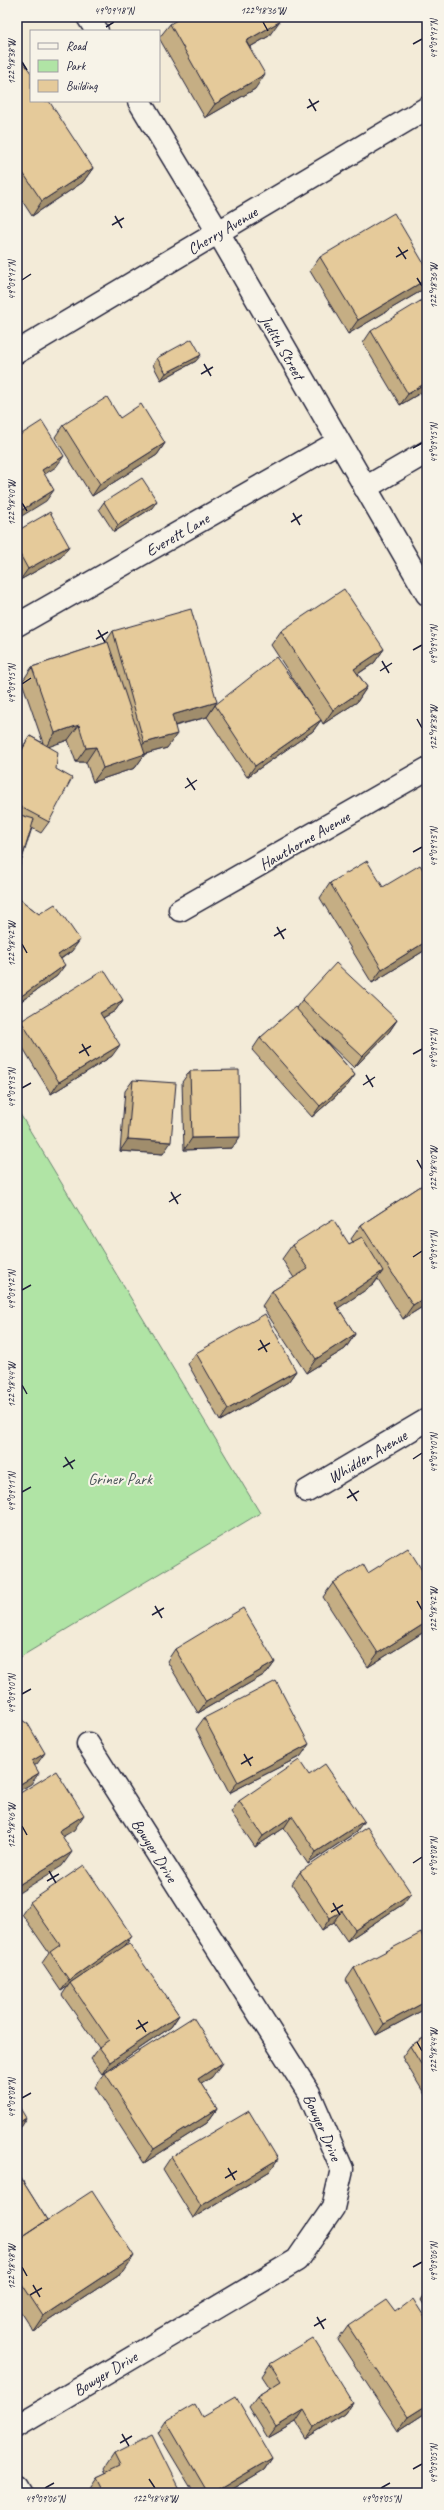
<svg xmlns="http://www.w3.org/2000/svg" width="444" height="2510" font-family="Caveat,sans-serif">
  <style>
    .green { fill: #b0e4a5; stroke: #698370 }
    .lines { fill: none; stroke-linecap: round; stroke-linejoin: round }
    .minor-casing { stroke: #22223b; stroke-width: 25 }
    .minor { stroke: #f7f3e8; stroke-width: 22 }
    .wall { fill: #c5ae84; stroke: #22223b }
    .shaded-wall { fill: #a08d6c; stroke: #22223b }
    .building { fill: #e5ca9a; stroke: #22223b }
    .ticks { fill: none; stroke: #22223b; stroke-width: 1.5 }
    .labels { text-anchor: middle; stroke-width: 4; stroke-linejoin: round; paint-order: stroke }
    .street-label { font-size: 16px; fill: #22223b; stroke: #f7f3e8 }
    .park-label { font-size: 16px; fill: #465256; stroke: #f7f3e8 }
    .neatline { fill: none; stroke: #22223b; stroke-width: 1.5 }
    .ticks-label { font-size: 10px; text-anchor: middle; fill: #22223b }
  </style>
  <rect width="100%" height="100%" fill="#f3ebd8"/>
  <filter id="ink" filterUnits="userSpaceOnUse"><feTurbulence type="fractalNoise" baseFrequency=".025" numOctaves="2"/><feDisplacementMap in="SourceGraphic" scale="8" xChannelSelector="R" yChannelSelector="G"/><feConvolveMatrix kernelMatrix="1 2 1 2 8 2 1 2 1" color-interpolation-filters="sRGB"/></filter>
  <g filter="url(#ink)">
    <!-- green -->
    <path class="green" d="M17,1109L260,1513L17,1659Z"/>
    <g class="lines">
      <!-- minor casing -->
      <g class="minor-casing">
        <path id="minor" d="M88,17L97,31
          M139,101L218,232L427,594
          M17,352L427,108
          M365,488L427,452
          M17,625L338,442
          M180,910L427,769
          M307,1491L427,1420
          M17,2426L297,2260L333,2208L342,2169L309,2093L88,1744
          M17,2486L21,2493"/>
      </g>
      <!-- minor -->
      <use href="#minor" class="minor"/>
    </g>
    <!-- wall -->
    <path class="wall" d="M170,24L269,36L250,47L255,89L205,118L159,38Z
      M17,64L93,168L83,182L32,216L17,193Z
      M320,257L427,269V282L421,291L348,334L310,271Z
      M371,331L427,389L400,405L363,343Z
      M157,358L196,361L161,380L153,365Z
      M120,418L165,443L157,455L92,496L55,437L63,425Z
      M104,502L152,508L114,532L99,509Z
      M17,531L69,546L61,557L20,580L17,574Z
      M113,631L207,717L175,726L167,748L145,754L135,768L93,782L86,762H76L68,740L49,746V822L41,833L32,828L20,865L17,870V747L21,749L30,736L43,743L22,682L32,667L105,643Z
      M281,631L384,649L374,663L358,674L367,687L357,702L323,724L321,720L313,731L247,777L207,717L215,705L313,709L271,645Z
      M330,883L383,887L427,949L372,983L320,898Z
      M17,897L39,914L72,951L61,959L57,976L17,1004Z
      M123,1000L115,1011L103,1018L112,1056L51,1094L17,1038V1027L21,1021Z
      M302,1000L397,1020L389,1032L354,1068L322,1037L355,1075L347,1086L312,1117L252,1050L260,1038L296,1008Z
      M190,1071L232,1148L184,1150L182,1082Z
      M133,1080L163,1154L120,1151L125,1091Z
      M427,1182V1304L403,1319L378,1279L373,1285L338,1308L355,1334L345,1349L306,1373L262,1306L272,1291L294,1278L282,1259L292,1245L349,1244L353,1242L351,1239L361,1225Z
      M196,1353L296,1371L288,1382L220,1421L188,1364Z
      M368,1573L427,1630L368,1667L323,1597L333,1583Z
      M175,1649L275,1662L267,1673L198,1713L167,1661Z
      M204,1718L301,1756L229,1793L196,1729Z
      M309,1775L356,1832L308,1864L284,1828L255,1847L231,1812L239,1801Z
      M300,1872L403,1904L347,1941L334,1922L322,1930L292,1884Z
      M30,1902L132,1936L125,1945L179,2015L171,2027L102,2074L91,2059L99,2048L62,1995L68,1986L61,1991L42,1963L49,1953L22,1914Z
      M427,1945V2008L376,2035L346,1980L354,1968Z
      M427,2036V2098L402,2057L410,2046Z
      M105,2073L212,2077L201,2084L217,2109L207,2123L144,2163L95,2087Z
      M171,2157L270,2171L193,2218L163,2169Z
      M17,2172L47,2220L124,2271L33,2331L17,2306Z
      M427,2291V2310L421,2300Z
      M348,2326L427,2412L398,2431L338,2340Z
      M270,2364L353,2403L345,2414L306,2438L296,2422L268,2438L249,2407L257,2396L270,2388L262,2376Z
      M202,2417L272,2458L264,2470L225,2493H194L158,2433L166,2421Z
      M114,2454L181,2493H88L87,2492L97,2477L106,2473L104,2469Z"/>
    <!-- shaded-wall -->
    <path class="shaded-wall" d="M279,22L269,36L236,55L246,41Z
      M265,74L255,89L205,118L215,104Z
      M93,168L83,182L32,216L42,201Z
      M427,279V282L421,291L348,334L358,320Z
      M201,355L196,361L161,380L166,373Z
      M427,382V389L400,405L408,394Z
      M165,443L157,455L92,496L100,484Z
      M64,456L56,467L34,481L42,470Z
      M54,490L46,501L17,519V513Z
      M157,501L152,508L114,532L118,525Z
      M69,546L61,557L20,580L28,569Z
      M384,649L374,663L344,683L354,669Z
      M367,687L357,702L323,724L333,710Z
      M217,702L207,717L162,729L172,715Z
      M321,720L313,731L247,777L255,766Z
      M79,725L68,740L45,748L55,733Z
      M177,734L167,748L145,754L135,768L93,782L103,768L134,757L144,743Z
      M96,747L86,762H76L86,748Z
      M17,865H20L17,870Z
      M80,940L72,951L50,966L58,955Z
      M427,941V949L372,983L382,969Z
      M65,965L57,976L17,1004V1001L20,997Z
      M123,1000L115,1011L92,1024L100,1013Z
      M397,1020L389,1032L354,1068L362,1056Z
      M120,1045L112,1056L51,1094L59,1082Z
      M355,1075L347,1086L312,1117L320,1106Z
      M240,1137L232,1148L184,1150L192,1138Z
      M128,1139L171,1142L163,1154L120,1151Z
      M383,1271L373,1285L325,1317L335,1303Z
      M427,1296V1304L403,1319L413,1305Z
      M355,1334L345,1349L306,1373L316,1359Z
      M296,1371L288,1382L220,1421L228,1409Z
      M427,1622V1630L368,1667L378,1653Z
      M275,1662L267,1673L198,1713L206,1702Z
      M309,1744L301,1756L229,1793L238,1782Z
      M45,1753L37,1764L24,1772L32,1761Z
      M39,1773L31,1784L17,1792V1786Z
      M84,1815L74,1830L49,1845L59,1831Z
      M292,1816L284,1828L255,1847L263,1836Z
      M364,1821L356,1832L308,1864L316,1852Z
      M72,1852L62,1866L17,1894V1886Z
      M411,1893L403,1904L347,1941L355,1930Z
      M342,1911L334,1922L322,1930L330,1918Z
      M132,1936L124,1947L70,1983L68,1986L61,1991L69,1980Z
      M427,2001V2008L376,2035L384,2024Z
      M179,2015L171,2027L102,2074L110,2062Z
      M222,2063L212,2077L188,2093L198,2079Z
      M217,2109L207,2123L144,2163L154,2149Z
      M26,2118L17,2132V2124Z
      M278,2159L270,2171L193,2218L201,2206Z
      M134,2256L124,2271L33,2331L43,2316Z
      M353,2403L345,2414L306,2438L314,2427Z
      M427,2405V2412L398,2431L408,2417Z
      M304,2410L296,2422L268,2438L276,2427Z
      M272,2458L264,2470L225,2493H213Z"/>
    <!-- building -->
    <path class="building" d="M182,17H276L279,22L246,41L265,74L215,104L170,24Z
      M22,60L31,73V101H49L93,168L42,201L17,164V64Z
      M394,213L427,269V279L358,320L320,257Z
      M427,297V382L408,394L371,331Z
      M192,339L201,355L166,373L157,358Z
      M107,397L120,418L141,404L165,443L100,484L63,425Z
      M42,421L64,456L42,470L54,490L17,513V437Z
      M142,478L157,501L118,525L104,502Z
      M50,512L69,546L28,569L17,549V531Z
      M344,589L384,649L354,669L367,687L333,710L281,631Z
      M191,609L217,702L172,715L177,734L144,743L113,631Z
      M108,642L145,754L103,768L96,747L86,748L79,725L55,733L32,667Z
      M276,657L321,720L255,766L215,705Z
      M30,736L58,752L56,769L72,778L49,822L17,805V747L22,750Z
      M17,814L34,819L20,865H17Z
      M367,861L383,887L420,865L427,876V941L382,969L330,883Z
      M17,897L39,914L55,904L80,940L58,955L65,965L20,997L17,993Z
      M336,963L397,1020L362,1056L302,1000Z
      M104,970L123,1000L100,1013L120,1045L59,1082L21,1021Z
      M295,1007L355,1075L320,1106L260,1038Z
      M239,1070L240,1137L192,1138L190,1071Z
      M133,1080L176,1083L171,1142L128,1139Z
      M427,1182V1296L413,1305L361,1225Z
      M333,1219L349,1244L362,1237L383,1271L335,1303L355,1334L316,1359L272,1291L308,1269L292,1245Z
      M265,1314L296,1371L228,1409L196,1353Z
      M408,1548L427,1578V1622L378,1653L333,1583L363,1564L368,1573Z
      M243,1608L275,1662L206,1702L175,1649Z
      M276,1681L309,1744L238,1782L204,1718Z
      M17,1717L28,1724L45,1753L32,1761L39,1773L17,1786Z
      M299,1760L309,1775L325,1764L364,1821L316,1852L292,1816L263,1836L239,1801Z
      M56,1771L84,1815L59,1831L72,1852L17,1886V1795Z
      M367,1827L411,1893L355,1930L342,1911L330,1918L300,1872Z
      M84,1865L132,1936L69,1980L50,1952L60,1945L30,1902Z
      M421,1933L427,1945V2001L384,2024L354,1968Z
      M129,1943L179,2015L110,2062L99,2047L109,2040L70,1983Z
      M193,2017L222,2063L198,2079L217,2109L154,2149L105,2073Z
      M427,2036V2074L410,2046Z
      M17,2103L26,2118L17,2124Z
      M249,2111L278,2159L201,2206L171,2157Z
      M17,2172L47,2220L17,2240Z
      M92,2191L134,2256L43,2316L20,2281L17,2283V2240Z
      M413,2299L427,2321V2405L408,2417L348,2326L387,2300L396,2312Z
      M313,2338L353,2403L314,2427L304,2410L276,2427L257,2396L281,2381L270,2364Z
      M236,2397L272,2458L213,2493H208L166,2421L195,2404L202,2417Z
      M152,2435L181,2493H105L97,2477L120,2466L114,2454Z
      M427,2488V2493H419Z"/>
  </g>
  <!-- ticks -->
  <path class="ticks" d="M263,22L268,31M106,27L114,22M413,44L422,39M22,62L27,70M309,99L316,111M307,108L319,101M115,216L122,228M112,225L124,218M398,247L406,259M396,257L408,250M417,278L422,286M22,280L31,274M204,364L211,376M201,374L213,367M413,448L422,443M22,503L27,511M293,513L300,525M291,522L302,515M98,630L105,642M96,639L108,632M413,650L422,645M382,661L389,673M380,671L392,663M22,684L31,678M417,719L422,728M187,778L195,790M185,788L197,780M413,852L422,847M277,927L284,939M274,936L286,929M22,944L27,953M82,1044L89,1056M79,1053L91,1046M413,1054L422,1049M366,1075L373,1087M363,1085L375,1077M22,1088L31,1083M417,1160L422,1169M171,1192L178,1204M169,1202L181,1194M413,1257L422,1251M22,1290L31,1285M260,1340L267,1352M258,1350L270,1343M22,1385L27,1394M65,1457L73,1469M413,1459L422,1453M63,1467L75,1460M349,1489L357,1501M22,1492L31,1487M347,1498L359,1491M417,1601L422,1610M155,1606L162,1618M152,1615L164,1608M22,1694L31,1689M244,1754L251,1766M241,1764L253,1757M22,1826L27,1835M413,1863L422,1857M49,1871L56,1883M47,1881L59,1874M333,1903L340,1915M331,1912L343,1905M138,2020L146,2032M136,2029L148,2022M417,2042L422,2051M22,2098L31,2093M228,2168L235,2180M225,2178L237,2171M22,2267L27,2276M413,2267L422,2262M33,2285L40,2297M30,2295L42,2288M317,2317L324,2329M314,2326L326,2319M122,2434L129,2446M120,2443L132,2436M413,2469L422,2464M149,2479L155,2488M45,2488L54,2483M381,2488L390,2483"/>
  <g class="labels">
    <!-- street labels -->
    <g class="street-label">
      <text transform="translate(222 230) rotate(-31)" y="6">Cherry Avenue</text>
      <text transform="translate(283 347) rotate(60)" y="6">Judith Street</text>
      <text transform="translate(177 534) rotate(-30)" y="6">Everett Lane</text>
      <text transform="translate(304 840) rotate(-30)" y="6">Hawthorne Avenue</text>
      <text transform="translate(367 1456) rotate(-31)" y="6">Whidden Avenue</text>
      <text transform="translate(155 1850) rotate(58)" y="6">Bowyer Drive</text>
      <text transform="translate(323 2127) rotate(66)" y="6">Bowyer Drive</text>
      <text transform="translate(105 2373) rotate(-31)" y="6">Bowyer Drive</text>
    </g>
    <!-- park labels -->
    <g class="park-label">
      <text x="120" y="1484">Griner Park</text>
    </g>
  </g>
  <!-- margin -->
  <rect width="444" height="2510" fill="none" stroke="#f7f3e8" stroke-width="44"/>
  <!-- legend -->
  <rect x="30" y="30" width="130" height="72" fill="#f7f3e8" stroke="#a29fa3"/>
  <rect x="38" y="43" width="20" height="6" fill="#f7f3e8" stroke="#a29fa3"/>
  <text x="66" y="50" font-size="12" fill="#22223b">Road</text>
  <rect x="38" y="60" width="20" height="12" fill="#b0e4a5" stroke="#a29fa3"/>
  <text x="66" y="70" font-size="12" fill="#22223b">Park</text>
  <rect x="38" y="80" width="20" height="12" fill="#e5ca9a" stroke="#a29fa3"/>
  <text x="66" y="90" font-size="12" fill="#22223b">Building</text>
  <rect x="22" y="22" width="400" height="2466" class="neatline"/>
  <g class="ticks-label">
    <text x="114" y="14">49°09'18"N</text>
    <text x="263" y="14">122°18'36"W</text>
    <text transform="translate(433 39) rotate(-90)" y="4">49°09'17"N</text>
    <text transform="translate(11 62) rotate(-90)" y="4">122°18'38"W</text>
    <text transform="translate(11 280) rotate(-90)" y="4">49°09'17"N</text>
    <text transform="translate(433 286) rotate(-90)" y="4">122°18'36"W</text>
    <text transform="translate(433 443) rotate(-90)" y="4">49°09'15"N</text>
    <text transform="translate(11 503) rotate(-90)" y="4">122°18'40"W</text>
    <text transform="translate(433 645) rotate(-90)" y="4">49°09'14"N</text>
    <text transform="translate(11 684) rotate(-90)" y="4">49°09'15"N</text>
    <text transform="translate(433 728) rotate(-90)" y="4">122°18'38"W</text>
    <text transform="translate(433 847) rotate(-90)" y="4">49°09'13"N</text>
    <text transform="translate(11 944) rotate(-90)" y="4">122°18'42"W</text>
    <text transform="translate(433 1049) rotate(-90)" y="4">49°09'12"N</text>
    <text transform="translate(11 1088) rotate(-90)" y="4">49°09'13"N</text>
    <text transform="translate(433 1169) rotate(-90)" y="4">122°18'40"W</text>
    <text transform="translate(433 1251) rotate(-90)" y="4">49°09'11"N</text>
    <text transform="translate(11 1290) rotate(-90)" y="4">49°09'12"N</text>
    <text transform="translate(11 1385) rotate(-90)" y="4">122°18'44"W</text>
    <text transform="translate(433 1453) rotate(-90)" y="4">49°09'10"N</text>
    <text transform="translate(11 1492) rotate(-90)" y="4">49°09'11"N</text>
    <text transform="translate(433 1610) rotate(-90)" y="4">122°18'42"W</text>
    <text transform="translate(11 1694) rotate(-90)" y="4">49°09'10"N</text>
    <text transform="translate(11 1826) rotate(-90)" y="4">122°18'46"W</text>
    <text transform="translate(433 1857) rotate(-90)" y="4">49°09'08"N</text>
    <text transform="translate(433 2051) rotate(-90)" y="4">122°18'44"W</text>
    <text transform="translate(11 2098) rotate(-90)" y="4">49°09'08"N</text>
    <text transform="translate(433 2262) rotate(-90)" y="4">49°09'06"N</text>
    <text transform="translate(11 2267) rotate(-90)" y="4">122°18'48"W</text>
    <text transform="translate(433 2464) rotate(-90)" y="4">49°09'05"N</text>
    <text x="45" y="2502">49°09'06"N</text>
    <text x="155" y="2502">122°18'48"W</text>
    <text x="381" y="2502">49°09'05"N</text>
  </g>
</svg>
